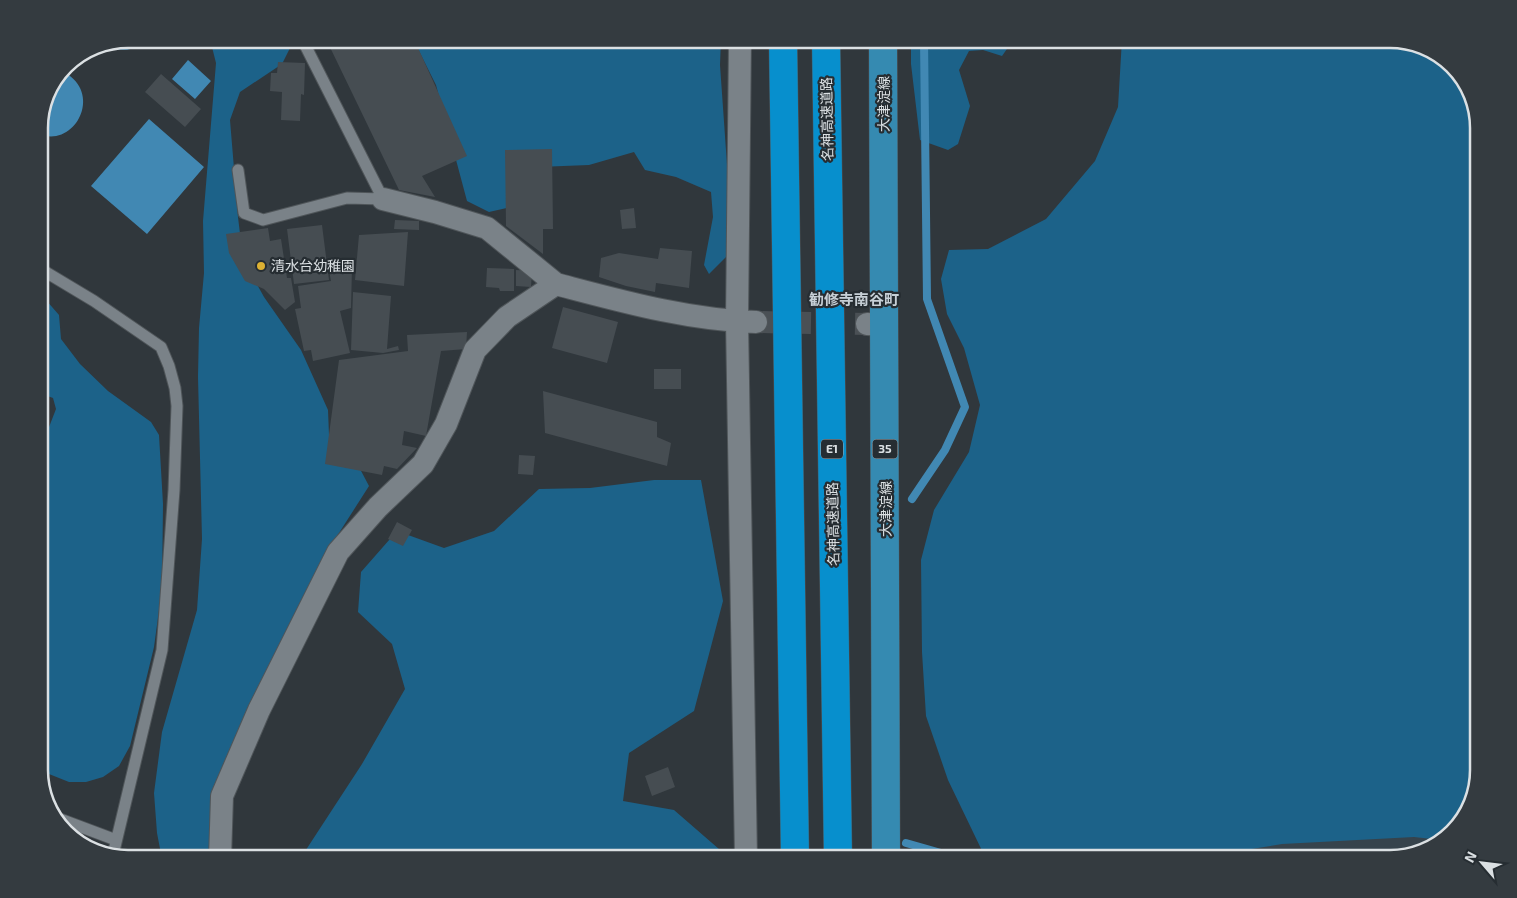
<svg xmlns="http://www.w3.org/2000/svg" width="1517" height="898" font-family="'Exo 2','Noto Sans JP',sans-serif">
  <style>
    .built { fill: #36434c }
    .green { fill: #1c6289 }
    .water { fill: #4188b3 }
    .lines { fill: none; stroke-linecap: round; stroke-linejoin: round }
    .stream { stroke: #4188b3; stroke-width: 8 }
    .building { fill: #464d52 }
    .minor-tunnel { stroke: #4a5055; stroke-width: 22; stroke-dasharray: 22 11; stroke-linecap: butt }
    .service-casing { stroke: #4f5559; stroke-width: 13 }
    .minor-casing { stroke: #4f5559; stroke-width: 24 }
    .primary-casing { stroke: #4f5559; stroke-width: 29 }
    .motorway-casing { stroke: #4f5559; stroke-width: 29 }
    .service { stroke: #7a8288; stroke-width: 11 }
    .minor { stroke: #7a8288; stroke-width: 22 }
    .primary { stroke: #358ab1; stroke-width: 28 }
    .motorway { stroke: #078fcd; stroke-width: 28 }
    .poi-dot { fill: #ddb133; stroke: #262d32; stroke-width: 2 }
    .labels { text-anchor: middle; stroke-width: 4.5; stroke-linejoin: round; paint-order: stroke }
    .shield { fill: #262d32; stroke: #a5aaae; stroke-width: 1 }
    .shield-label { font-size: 12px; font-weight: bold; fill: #dbe0e3 }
    .street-label { font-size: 14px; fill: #dbe0e3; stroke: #262d32 }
    .poi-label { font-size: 14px; fill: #dbe0e3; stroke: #262d32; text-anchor: start }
    .neighbourhood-label { font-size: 15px; font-weight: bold; fill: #c6cfd6; stroke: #262d32 }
    .rim { fill: none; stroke: #dbe0e3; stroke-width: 2.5 }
  </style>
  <rect width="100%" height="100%" fill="#30373c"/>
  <!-- built -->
  <path class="built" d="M1466,815L1434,847L1389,859H1141Z"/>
  <!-- green -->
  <path class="green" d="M210,39H290L292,44L282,64L240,92L230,120L238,217L243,259L264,297L301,350L328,410L330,460L359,467L369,486L323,558L209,859H162L157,833L154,793L162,732L197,610L202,539L198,377L199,328L204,273L203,221L216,63Z
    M413,39H721L720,65L729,193L727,256L709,274L704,265L713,217L711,192L676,177L645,170L634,152L589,165L538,167L516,206L489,212L467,201L436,85Z
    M911,39H1014L1002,56L983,50L969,51L959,70L970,106L958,144L948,150L920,140L911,64Z
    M1122,39H1389L1434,51L1466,83L1478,122V770L1466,815L1441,840L1414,837L1282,844L1239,851L1225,859H986L948,780L926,716L922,652L921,560L934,510L969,452L980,405L964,348L947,314L941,279L949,250L988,249L1046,219L1095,161L1118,107Z
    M39,292L59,315L61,339L80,364L108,391L151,422L159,435L163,504L162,588L154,647L130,746L119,766L103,777L86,782H69L39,770V453L56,409L53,398L39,393Z
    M654,480H701L723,601L694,711L629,753L623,801L674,810L727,856V859H300L362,764L405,689L392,644L358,612L361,572L397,531L444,548L494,531L539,489L590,488Z"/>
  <!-- water -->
  <path class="water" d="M128,39H149C136,51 119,54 104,43Z
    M188,60L211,81L195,99L172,79Z
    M62,71C105,92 75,149 39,134V122Z
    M149,119L204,167L147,234L91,186Z"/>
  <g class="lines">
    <!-- stream -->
    <path class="stream" d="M912,499L945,450L965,407L927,299L924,39
      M906,843L962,859"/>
  </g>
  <!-- building -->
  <path class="building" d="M326,39H414L467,156L422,176L435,197L399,190Z
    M278,62L305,63L304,95L301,94L300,121L281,120L282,92L270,91L271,73H277Z
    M161,74L201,109L185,127L145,92Z
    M552,149L553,229H543V254L506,226L505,150Z
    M634,208L636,228L622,229L620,210Z
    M395,220L419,221V230L394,229Z
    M322,225L329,280L294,284L287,229Z
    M268,228L270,241L281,239L287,278H291L295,302L285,310L264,289L245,281L229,253L226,234Z
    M408,232L404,286L355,280L359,235Z
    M660,248L692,251L689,288L656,283L655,292L626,286L599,277L601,258L619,253L658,259Z
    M352,268L351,308L340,311L350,353L313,361L311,350L304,351L295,309L301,308L298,286L331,281L329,270Z
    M487,268L514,269V291H500L499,288L486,287Z
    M516,270L532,271L531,287L516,286Z
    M353,292L391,296L387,349L398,346L399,350L383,353L351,350Z
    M563,307L618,322L607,363L552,348Z
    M467,332L466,349L441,351L426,436L404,431L402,445L417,448L397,469L384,466L382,475L325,464L339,360L408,351L407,335Z
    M654,369H681V389H654Z
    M543,391L657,422V437L671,443L667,466L545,433Z
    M519,455L535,456L533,475L518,474Z
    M397,522L412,530L403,546L388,539Z
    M668,767L675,787L652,796L645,776Z"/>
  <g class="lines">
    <!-- minor-tunnel -->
    <path class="minor-tunnel" d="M756,322L867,324"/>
    <!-- service casing -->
    <g class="service-casing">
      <path id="service" d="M238,170L244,213L263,220L347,198L383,199L302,39
        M39,268L94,301L161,347L169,366L175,388L177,406L174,490L162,650L113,855
        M52,816L116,840"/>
    </g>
    <!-- minor casing -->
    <g class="minor-casing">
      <path id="minor" d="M740,39L737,321L746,859
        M383,199L435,212L487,228L556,284
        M867,324L885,325
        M220,859L222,796L259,710L338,552L378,507L423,464L446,424L475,350L507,317L556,284C621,301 688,320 756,322"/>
    </g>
    <!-- primary casing -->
    <g class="primary-casing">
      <path id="primary" d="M883,39L886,859"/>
    </g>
    <!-- motorway casing -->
    <g class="motorway-casing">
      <path id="motorway" d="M783,39L795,859
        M826,39L838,859"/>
    </g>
    <!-- service -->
    <use href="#service" class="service"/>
    <!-- minor -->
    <use href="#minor" class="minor"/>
    <!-- primary -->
    <use href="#primary" class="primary"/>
    <!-- motorway -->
    <use href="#motorway" class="motorway"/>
  </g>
  <!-- markers -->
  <circle class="poi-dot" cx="261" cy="266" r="5"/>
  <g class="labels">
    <!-- shield labels -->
    <g class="shield">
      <rect x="821" y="439.5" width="22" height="19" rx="4"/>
      <rect x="872.5" y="439.5" width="25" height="19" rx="4"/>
    </g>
    <g class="shield-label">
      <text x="832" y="453">E1</text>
      <text x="885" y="453">35</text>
    </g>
    <!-- street labels -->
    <g class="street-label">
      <text transform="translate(884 104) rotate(-90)" y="5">大津淀線</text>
      <text transform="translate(827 119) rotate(-91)" y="5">名神高速道路</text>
      <text transform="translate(886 509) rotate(-90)" y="5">大津淀線</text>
      <text transform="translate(833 524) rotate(-91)" y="5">名神高速道路</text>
    </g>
    <!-- poi labels -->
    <g class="poi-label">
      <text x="271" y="271">清水台幼稚園</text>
    </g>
    <!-- neighbourhood labels -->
    <g class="neighbourhood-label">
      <text x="854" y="305">勧修寺南谷町</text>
    </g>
  </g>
  <!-- crop -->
  <path d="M0 0H1517V898H0ZM128 48H1390A80 80 0 0 1 1470 128V770A80 80 0 0 1 1390 850H128A80 80 0 0 1 48 770V128A80 80 0 0 1 128 48Z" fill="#343b40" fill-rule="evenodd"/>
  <path class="rim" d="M128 48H1390A80 80 0 0 1 1470 128V770A80 80 0 0 1 1390 850H128A80 80 0 0 1 48 770V128A80 80 0 0 1 128 48Z"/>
  <!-- north arrow -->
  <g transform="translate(1482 863) rotate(298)" stroke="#262d32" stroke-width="4" paint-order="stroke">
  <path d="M0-4L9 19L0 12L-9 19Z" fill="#dbe0e3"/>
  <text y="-8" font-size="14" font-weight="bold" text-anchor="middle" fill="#dbe0e3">N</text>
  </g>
</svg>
